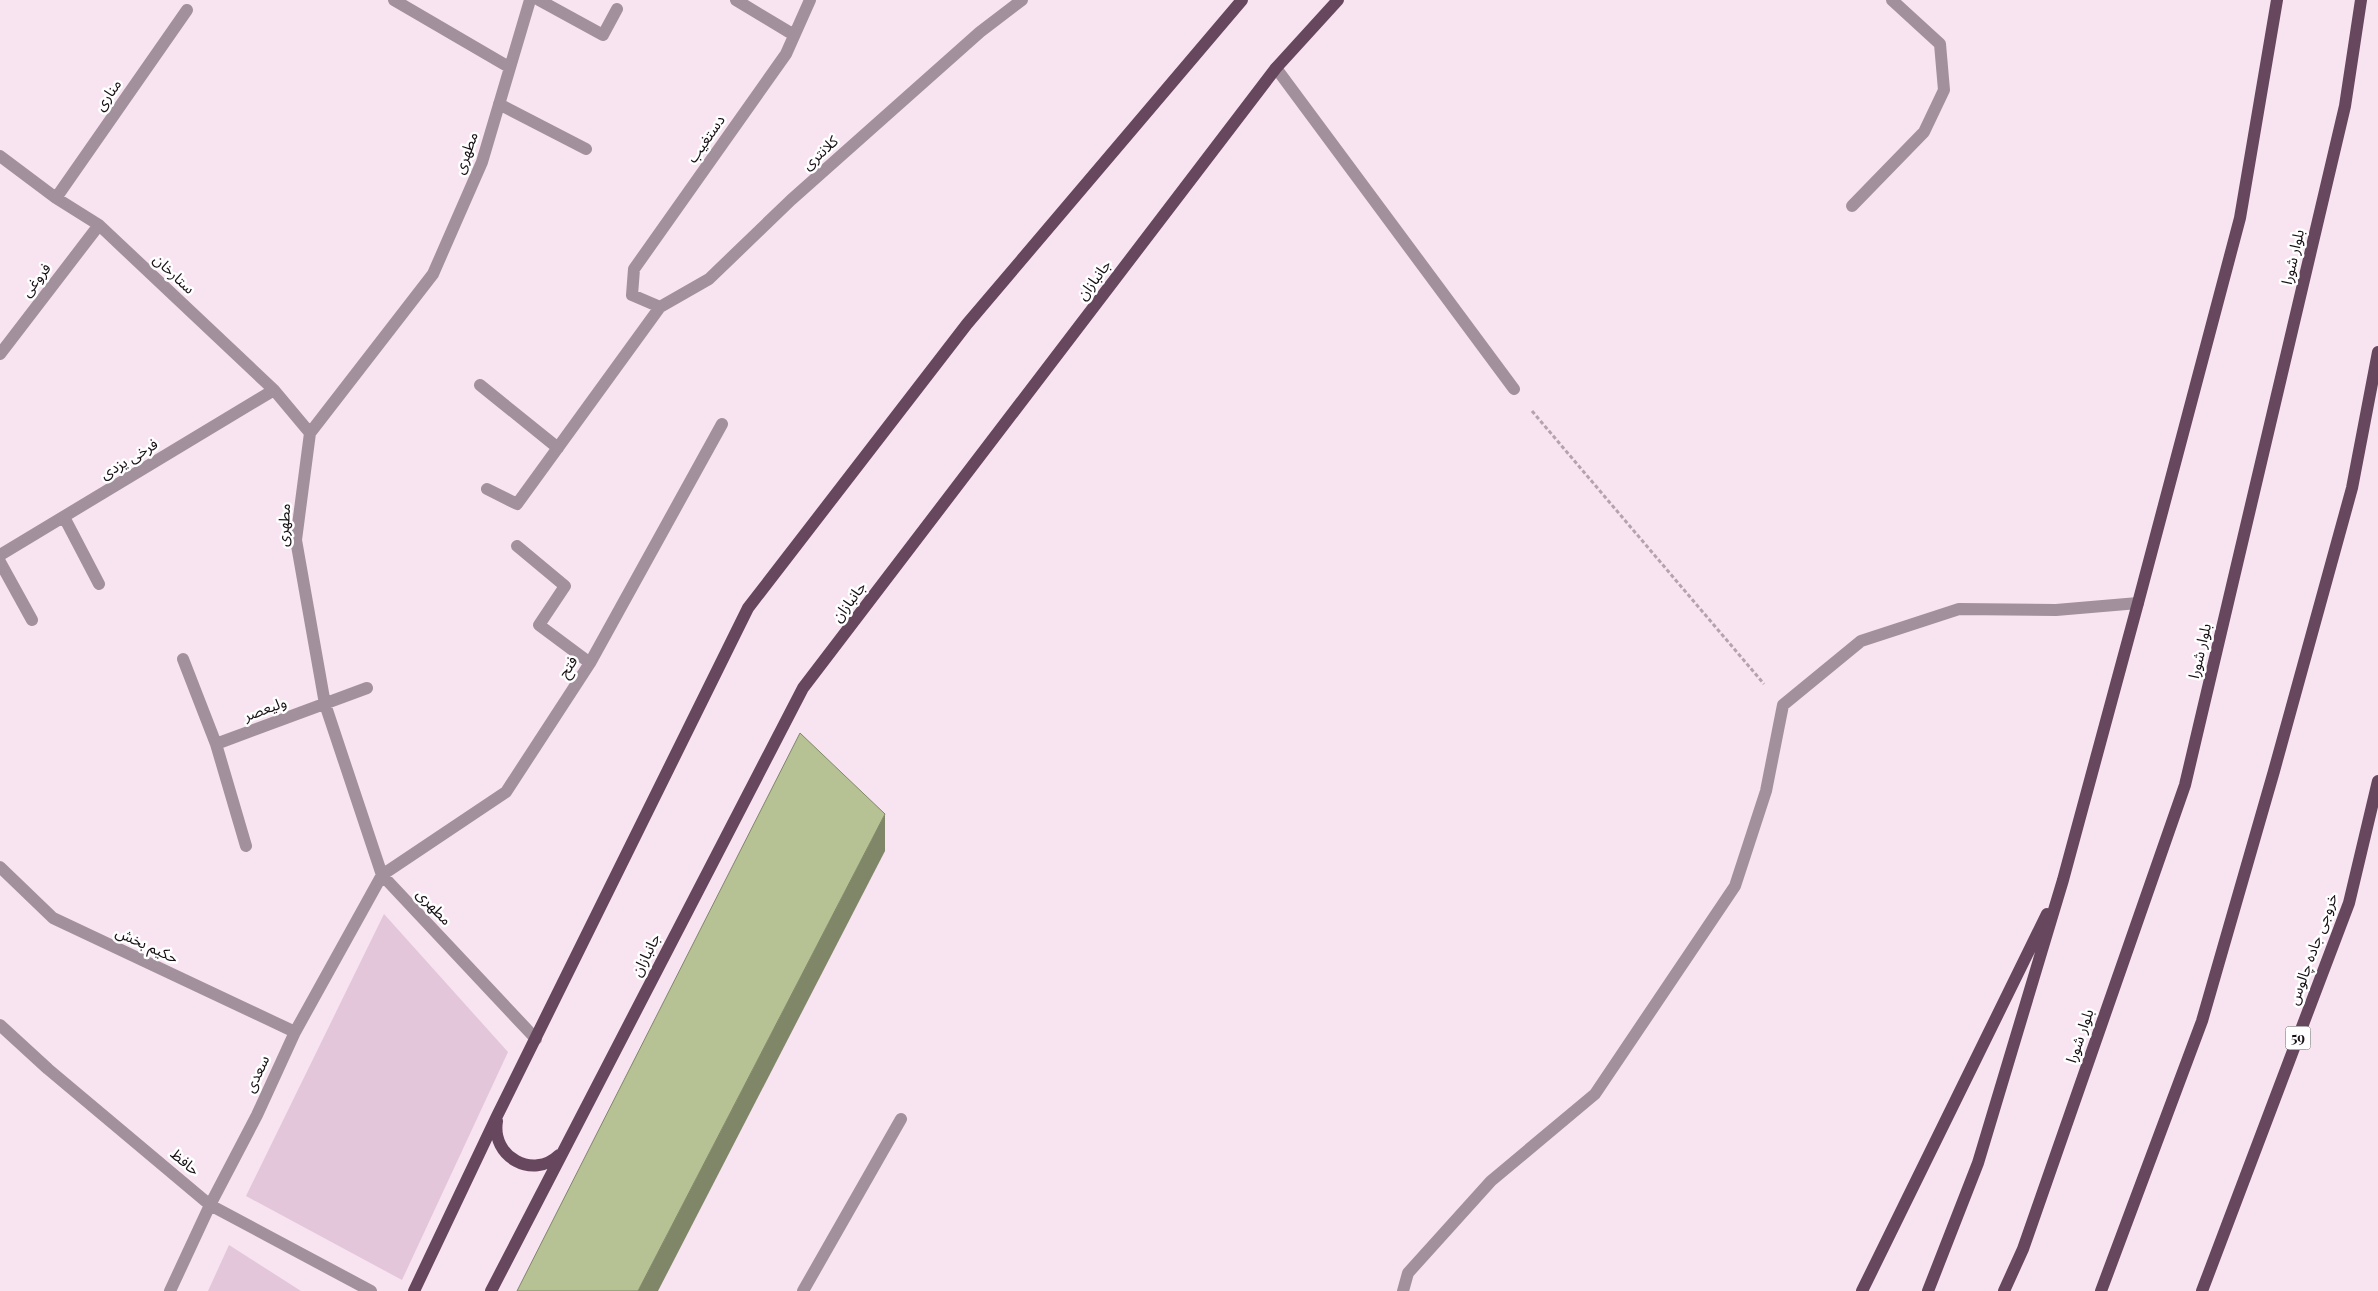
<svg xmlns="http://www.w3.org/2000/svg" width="2378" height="1291" font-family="'Playfair Display','Noto Sans Arabic',serif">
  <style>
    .green { fill: #e3c6da }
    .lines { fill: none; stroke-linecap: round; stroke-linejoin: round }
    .path { stroke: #b4a3ae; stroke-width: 3; stroke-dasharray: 4 2.5; stroke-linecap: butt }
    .minor { stroke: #a3909d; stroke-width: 12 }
    .major { stroke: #66475d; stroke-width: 12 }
    .shaded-wall { fill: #7f8768 }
    .building { fill: #b6c194; stroke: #7f8768 }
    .labels { text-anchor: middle; stroke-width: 5; stroke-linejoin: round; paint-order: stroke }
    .shield { fill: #fff; stroke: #5d585b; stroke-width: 1 }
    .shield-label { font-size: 14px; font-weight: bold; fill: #171015 }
    .street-label { font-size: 15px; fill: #171015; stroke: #fff }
  </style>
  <rect width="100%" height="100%" fill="#f8e3f1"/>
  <!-- green -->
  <path class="green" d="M384,914L508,1052L402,1280L246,1196Z
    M229,1245L301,1291H208Z"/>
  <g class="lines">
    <!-- path -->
    <path class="path" d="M1532,411L1764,684"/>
    <!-- minor -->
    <path class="minor" d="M394,0L509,67
      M530,0L482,162L433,274L310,433L296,540L325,704L382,875L536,1039
      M539,0L603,35L617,9
      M736,0L794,35
      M810,0L786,54L634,269L632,295L660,307L709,279L791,200L980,32L1022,0
      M1276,68L1514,389
      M499,104L586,149
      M0,156L56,198L99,225L274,390L310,433
      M56,198L187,10
      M1852,206L1924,132L1944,90L1940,44L1892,0
      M0,354L99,225
      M480,385L558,448
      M487,489L517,504L660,307
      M64,517L99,584
      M517,546L565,586L539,625L590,663
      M0,555L274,390
      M0,562L32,620
      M183,659L216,744L246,846
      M216,744L367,688
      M0,867L53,918L295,1032
      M0,1025L48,1069L210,1205L371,1291
      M170,1291L210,1205L257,1115L295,1032L382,875L506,792L590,663L722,424
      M803,1291L901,1119
      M1403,1291L1408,1273L1491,1181L1595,1094L1735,886L1766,791L1783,705L1861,641L1959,609L2056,610L2138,603"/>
    <!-- major -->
    <path class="major" d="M497,1121C491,1157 533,1180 559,1155
      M414,1291L497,1116L748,608L967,324L1242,0
      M491,1291L803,688L1276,68L1338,0
      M1862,1291L2047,914
      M1928,1291L1978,1163L2063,880L2138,603L2240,218L2277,0
      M2004,1291L2023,1249L2185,785L2345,106L2361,0
      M2101,1291L2202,1021L2274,771L2352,488L2378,352
      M2202,1291L2349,903L2378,781"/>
  </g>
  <!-- shaded-wall -->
  <path class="shaded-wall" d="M885,814V851L658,1291H638Z"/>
  <!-- building -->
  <path class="building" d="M800,733L885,814L638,1291H517Z"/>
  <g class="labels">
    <!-- shield labels -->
    <rect class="shield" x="2285.5" y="1026.5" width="25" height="23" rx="4"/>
    <g class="shield-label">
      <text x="2298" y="1043">59</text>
    </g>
    <!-- street labels -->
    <g class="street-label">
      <text transform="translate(108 95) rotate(-55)" y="5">مناری</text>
      <text transform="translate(706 139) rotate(-55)" y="5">دستغیب</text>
      <text transform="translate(466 153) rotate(-70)" y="5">مطهری</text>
      <text transform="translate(820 153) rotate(-42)" y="5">کلانتری</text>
      <text transform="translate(2293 257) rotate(-77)" y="5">بلوار شورا</text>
      <text transform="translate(174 274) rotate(43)" y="5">ستارخان</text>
      <text transform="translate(36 280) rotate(-52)" y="5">فروغی</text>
      <text transform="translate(1094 280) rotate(-53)" y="5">جانبازان</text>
      <text transform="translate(129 459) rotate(-31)" y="5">فرخی یزدی</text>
      <text transform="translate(284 525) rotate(-87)" y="5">مطهری</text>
      <text transform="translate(849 602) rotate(-53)" y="5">جانبازان</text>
      <text transform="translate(2200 651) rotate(-77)" y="5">بلوار شورا</text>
      <text transform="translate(568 667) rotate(-57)" y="5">فتح</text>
      <text transform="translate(265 709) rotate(-20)" y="5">ولیعصر</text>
      <text transform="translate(434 907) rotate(47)" y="5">مطهری</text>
      <text transform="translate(147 945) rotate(25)" y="5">حکیم بخش</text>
      <text transform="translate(2313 949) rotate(-70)" y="5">خروجی جاده چالوس</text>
      <text transform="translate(646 955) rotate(-63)" y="5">جانبازان</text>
      <text transform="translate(2080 1036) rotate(-71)" y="5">بلوار شورا</text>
      <text transform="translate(257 1074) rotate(-65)" y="5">سعدی</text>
      <text transform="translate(185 1162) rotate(40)" y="5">حافظ</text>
    </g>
  </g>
</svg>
